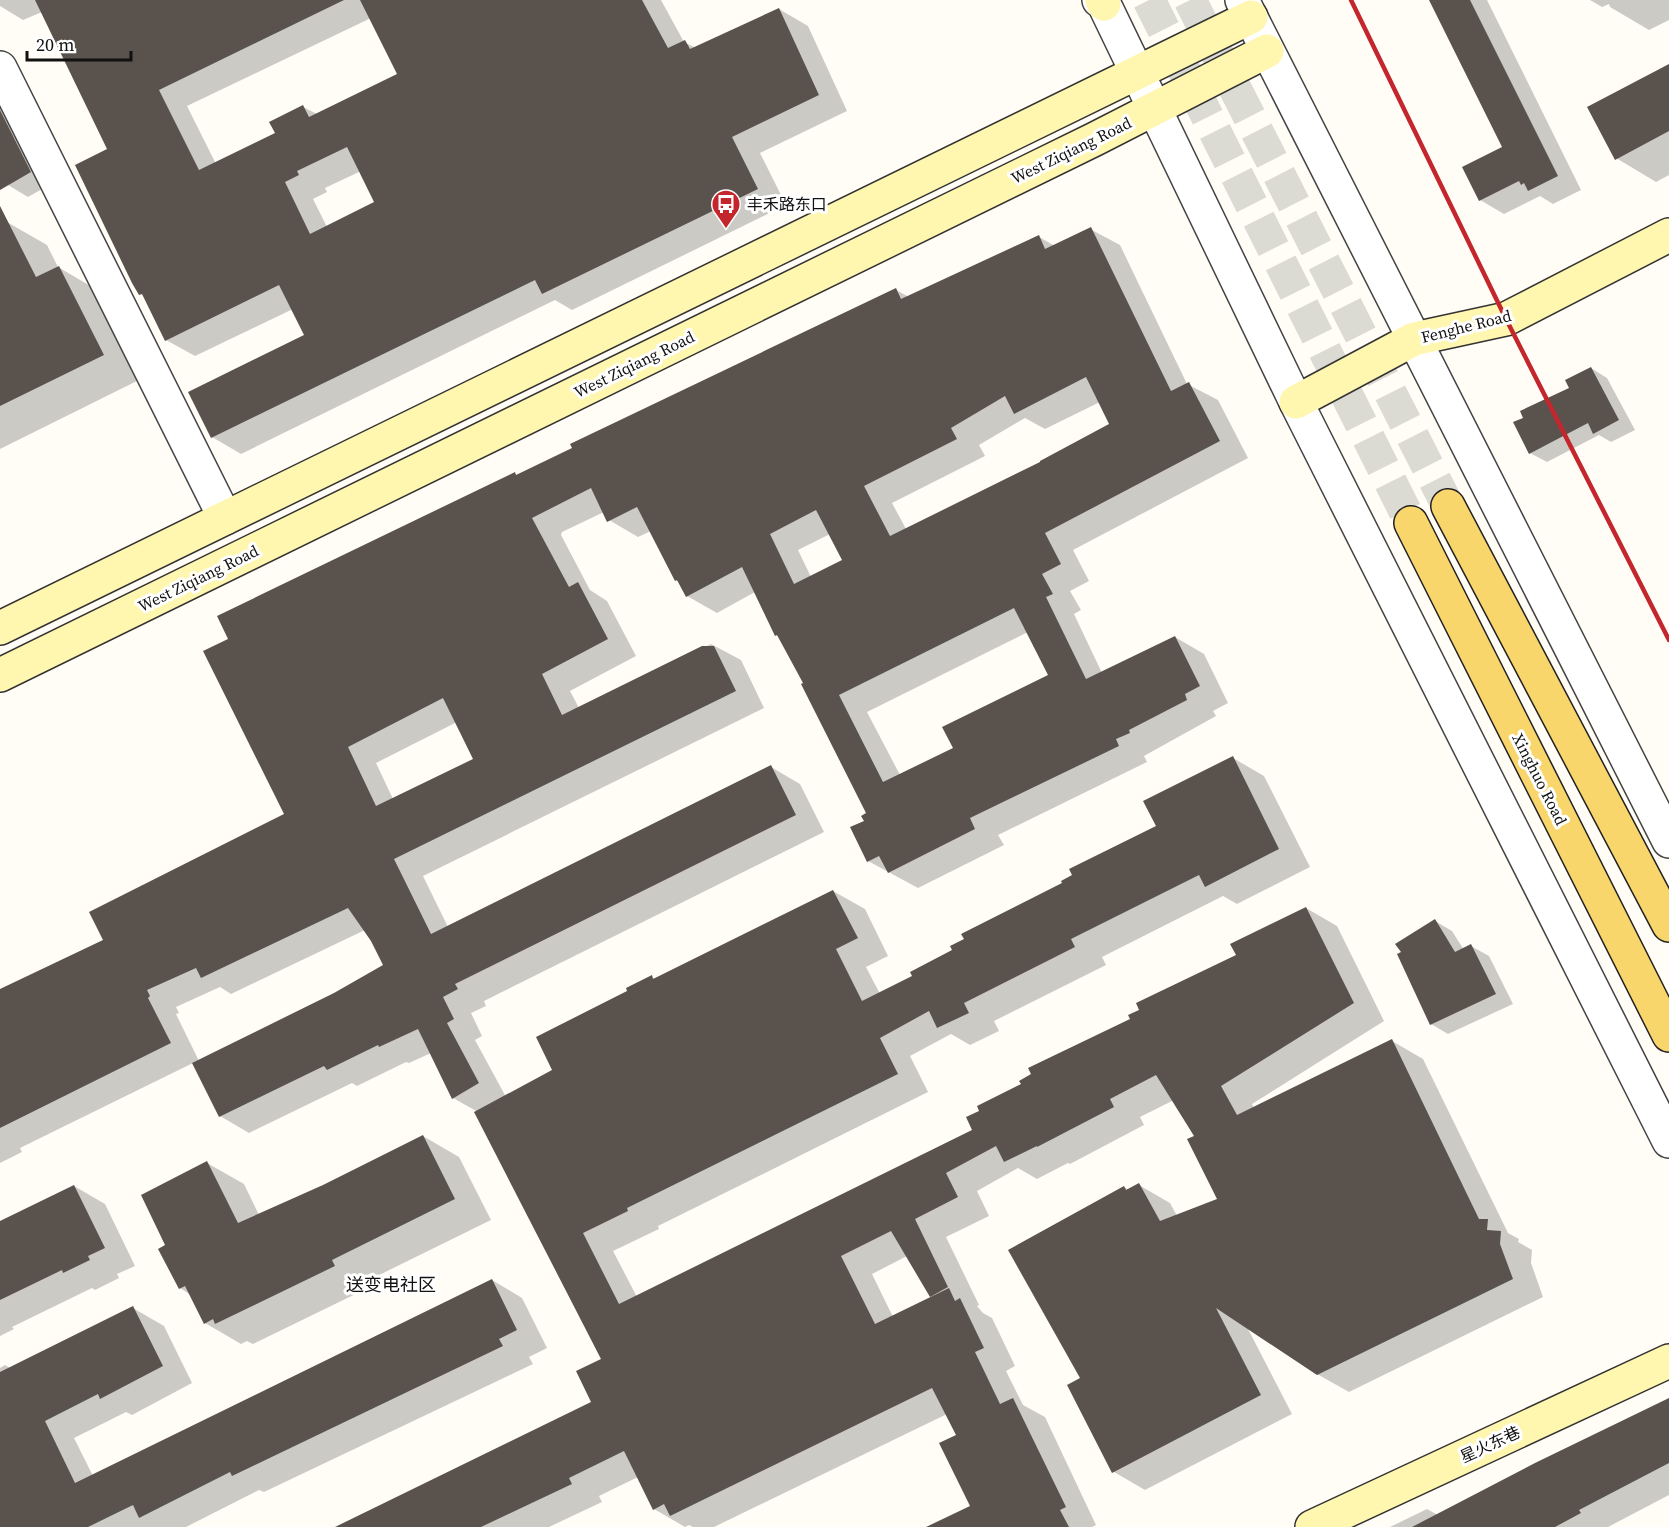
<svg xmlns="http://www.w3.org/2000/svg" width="1669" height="1527" font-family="'Source Serif 4','Noto Sans SC',serif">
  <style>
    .shadow { fill: #0003; fill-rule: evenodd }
    .building { fill: #5a524d; fill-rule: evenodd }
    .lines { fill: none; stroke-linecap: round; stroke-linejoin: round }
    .primary-tunnel { stroke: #dbdad3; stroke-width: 33; stroke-dasharray: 33 16; stroke-linecap: butt }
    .street-casing { stroke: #444; stroke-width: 36 }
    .secondary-casing { stroke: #333; stroke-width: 36 }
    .primary-casing { stroke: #222; stroke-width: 36 }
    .street { stroke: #fff; stroke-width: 33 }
    .secondary { stroke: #fff6b0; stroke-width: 33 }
    .primary { stroke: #f9d66b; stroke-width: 33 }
    .rail { stroke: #c4262e; stroke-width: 4.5 }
    .labels { text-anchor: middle; stroke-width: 6; stroke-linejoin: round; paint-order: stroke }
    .street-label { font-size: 16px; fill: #111; stroke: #fff }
    .poi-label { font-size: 16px; fill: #111; stroke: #fff; text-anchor: start }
    .neighbourhood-label { font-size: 18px; fill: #111; stroke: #fff }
  </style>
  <rect width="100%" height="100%" fill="#fffdf5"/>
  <!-- shadow -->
  <path class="shadow" d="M0,0H661L684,42L696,48L779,9L808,26L847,111L760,153L786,205L572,310L555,300L241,454L212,437L306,336L293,309L195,356L166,340L145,296L141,294L109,150L42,12L23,20L0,6ZM371,18L399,75L317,114L303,107L277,134L216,164L187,106ZM361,171L376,202L327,227L313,199L327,192L325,188Z
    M1430,0H1487L1581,190L1553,204L1540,196L1504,214L1480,200L1504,148Z
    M1590,0H1669V20L1649,30L1610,7L1609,4L1602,7Z
    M1669,66V175L1656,182L1616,158Z
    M0,97L51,184L28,197L8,185L0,170Z
    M7,222L47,245L58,267L99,291L143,378L0,449V225Z
    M1090,229L1120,245L1187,384L1218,400L1248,458L1073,550L1089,581L1070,591L1081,610L1074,614L1102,673L1175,637L1204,654L1228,703L1213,711L1216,716L1144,756L1147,762L998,835L1004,845L918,888L868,861L866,821L868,814L805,684L780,637L776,635L755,592L717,613L687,596L680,583L676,580L651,531L638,537L609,520L604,512L562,532L561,535L590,590L607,601L636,656L570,691L579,708L711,644L741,660L764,708L423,876L448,927L771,767L800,784L824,832L484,1001L486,1006L471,1013L482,1036L475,1040L506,1097L554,1070L629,992L651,977L656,979L833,891L865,909L888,956L866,967L880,994L914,977L1159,827L1233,758L1264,776L1310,867L1237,904L1223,896L1102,957L1106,965L994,1021L999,1031L970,1045L951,1034L910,1056L928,1092L658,1226L659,1229L613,1251L637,1297L975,1130L1023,1085L1238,956L1306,908L1337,926L1384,1021L1252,1104L1254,1108L1392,1041L1423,1059L1508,1233L1519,1239L1518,1242L1532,1250L1531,1263L1543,1297L1349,1392L1317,1374L1247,1327L1292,1414L1145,1490L1114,1472L1082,1379L1124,1187L1129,1190L1139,1185L1170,1203L1177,1216L1219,1200L1197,1136L1174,1100L1140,1117L1144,1125L1070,1164L1068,1163L1037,1179L1018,1168L977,1191L989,1216L946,1237L979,1305L977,1306L983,1313L992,1318L1015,1366L1006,1371L1023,1405L1045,1417L1096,1525L1092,1527H929L972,1506L958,1436L947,1414L714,1527H693L689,1525L685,1527L654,1509L638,1477L599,1496L602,1502L549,1527H339L593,1403L603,1360L478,1112L453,1098L431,1053L409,1063L406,1062L357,1086L352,1083L249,1133L220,1116L193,1063L20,1148L22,1152L0,1163V990L105,941L286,815L230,639L515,474L518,476L896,290L909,297L1039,237L1055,246ZM1100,402L1111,425L1042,463L906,529L892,503L985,456L979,445L1025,418L1045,429ZM830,534L844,561L811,577L798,550ZM1028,632L1050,676L955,749L900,775L867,712ZM457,722L475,759L393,799L376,763ZM365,930L385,966L335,994L199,1061L176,1014L179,1013L176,1007L220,987L231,994ZM907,1256L933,1297L893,1317L872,1274Z
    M1591,368L1607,378L1635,430L1611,442L1599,435L1547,462L1530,453L1571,388Z
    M1435,921L1452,931L1464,950L1471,946L1489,956L1513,1004L1448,1034L1431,1024Z
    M423,1136L459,1157L491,1220L367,1281L370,1287L253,1344L247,1341L241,1344L205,1323L191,1295L180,1288L167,1246L207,1163L244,1184L259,1215L324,1186Z
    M74,1186L105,1204L135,1266L117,1274L119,1278L95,1290L92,1288L12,1327L14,1329L0,1336V1223Z
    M492,1280L522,1298L547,1348L529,1357L533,1364L264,1492L259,1490L186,1527H0V1368L5,1365L10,1368L133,1308L164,1326L192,1383L132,1415L126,1412L74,1438L93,1476Z
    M1669,1399V1495L1608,1527H1390L1427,1509L1438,1515Z"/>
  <!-- building -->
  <path class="building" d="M35,0H344L159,90L199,170L275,133L269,122L303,105L309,117L397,74L360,0H642L668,48L685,40L690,49L779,8L819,95L732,137L758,189L542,294L535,280L211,438L188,392L304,335L279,285L165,341L142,294L139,295L132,283L75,165L107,149ZM347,147L374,202L310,234L285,182L299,175L297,171Z
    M1429,0H1470L1558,176L1528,191L1524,183L1521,185L1519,181L1479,201L1462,167L1502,147Z
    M1669,64V131L1615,160L1587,107Z
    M0,110L31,172L0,190Z
    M0,206L36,277L59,266L104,355L0,406Z
    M1091,227L1171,391L1189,382L1220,441L1045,533L1061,564L1042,574L1053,594L1046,597L1086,679L1175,636L1200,686L1185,694L1187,700L1129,730L1130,733L1116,739L1119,746L970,818L975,829L888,873L879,856L867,862L850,827L864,821L861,816L866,813L801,684L803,683L777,635L775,636L742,567L686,597L677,580L675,581L637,507L607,522L591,488L532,518L569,587L578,582L608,639L542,674L562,715L702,646H714L736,691L394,859L431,934L771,765L796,815L455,984L458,989L443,997L454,1019L447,1023L479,1083L452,1099L418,1029L379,1047L378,1045L327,1070L324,1066L219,1117L192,1063L334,993L383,965L371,941L348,908L201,978L196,968L147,990L150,996L148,998L171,1043L0,1128V989L103,940L89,912L284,814L203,651L228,639L217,616L515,472L516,475L572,448L570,444L896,288L901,299L1039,235L1045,249ZM1086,377L1109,424L1040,461V462L890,536L864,486L957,439L951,428L1005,396L1014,414ZM816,510L842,560L794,584L770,534ZM1014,608L1048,675L942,727L953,748L883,782L839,695ZM443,698L473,759L376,806L348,747Z
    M1591,367L1619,420L1593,434L1588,423L1529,454L1513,422L1523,418L1520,411L1569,388L1565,380Z
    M1233,756L1279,849L1205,887L1199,875L1071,939L1075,947L964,1003L969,1013L937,1028L929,1011L880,1038L898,1074L627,1208L628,1211L583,1233L619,1304L972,1130L966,1117L979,1111L977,1106L1021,1084L1019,1081L1031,1074L1028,1068L1130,1019L1128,1015L1139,1010L1136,1003L1236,955L1230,944L1306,907L1354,1003L1221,1086L1237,1115L1392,1039L1479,1219H1488L1487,1230L1501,1231L1500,1244L1513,1279L1317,1375L1216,1308L1261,1395L1112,1473L1067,1385L1080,1378L1008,1250L1124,1186L1126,1190L1139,1183L1160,1221L1217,1199L1187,1139L1194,1136L1156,1075L1110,1099L1114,1107L1037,1147V1146L1004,1162L996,1146L946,1173L958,1197L915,1219L948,1287L930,1297L891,1231L841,1256L875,1324L949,1288L955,1301L960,1298L984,1348L975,1352L1000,1404L1013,1398L1066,1507L1060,1510L1069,1527H926L970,1506L939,1443L956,1435L932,1388L670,1516L664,1504L653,1510L624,1451L569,1478L572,1484L481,1527H335L591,1402L576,1371L601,1359L474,1112L552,1070L536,1037L627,991L626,988L652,975L653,979L833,890L858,938L836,949L862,1001L912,976L910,972L952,950L950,946L964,939L961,934L1062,883L1061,881L1072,875L1069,869L1156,826L1143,801Z
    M1435,919L1455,952L1471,944L1496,994L1430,1025L1397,954L1401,952L1395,944Z
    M423,1135L455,1199L332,1260L335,1266L215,1324L213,1319L204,1324L185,1286L179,1289L158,1249L165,1245L141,1195L207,1161L238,1223L323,1185Z
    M74,1185L105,1248L88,1256L90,1260L63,1273L62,1270L0,1300V1221Z
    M492,1279L517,1330L499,1339L503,1346L232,1476L230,1472L139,1518L133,1505L88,1527H0V1372L133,1306L163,1366L100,1399L98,1394L45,1421L75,1483Z
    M1669,1398V1463L1579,1510L1581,1513L1555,1527H1412L1535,1463Z"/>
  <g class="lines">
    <!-- primary-tunnel -->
    <path class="primary-tunnel" d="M1149,0L1411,523
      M1190,0L1448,506"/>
    <!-- street casing -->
    <g class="street-casing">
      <path id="street" d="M1099,0L1104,4L1296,402L1669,1141
        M1242,0L1669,841
        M0,68L225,518"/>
    </g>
    <!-- secondary casing -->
    <g class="secondary-casing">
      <path id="secondary" d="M1102,0L1104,4
        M1296,402L1414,339L1506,319L1669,235
        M0,628L1251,17
        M0,675L1095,139L1267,51
        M1312,1527L1669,1361"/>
    </g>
    <!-- primary casing -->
    <g class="primary-casing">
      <path id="primary" d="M1448,506L1669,925
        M1411,523L1669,1035"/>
    </g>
    <!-- street -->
    <use href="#street" class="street"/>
    <!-- secondary -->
    <use href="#secondary" class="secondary"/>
    <!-- primary -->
    <use href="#primary" class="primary"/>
    <!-- rail -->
    <path class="rail" d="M1351,0L1506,319L1669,640"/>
  </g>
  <!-- icons -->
  <defs>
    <g id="bus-pin" transform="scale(1.5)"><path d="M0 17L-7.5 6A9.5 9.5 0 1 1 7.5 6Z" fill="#c4262e" stroke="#fff"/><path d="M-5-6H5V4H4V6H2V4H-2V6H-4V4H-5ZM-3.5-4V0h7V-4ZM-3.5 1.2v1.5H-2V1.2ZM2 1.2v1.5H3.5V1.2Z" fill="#fff"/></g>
  </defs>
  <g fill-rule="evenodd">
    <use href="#bus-pin" x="726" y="204"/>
  </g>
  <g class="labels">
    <!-- street labels -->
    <g class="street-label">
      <text transform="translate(1071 150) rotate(-26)" y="6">West Ziqiang Road</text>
      <text transform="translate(1466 326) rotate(-14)" y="6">Fenghe Road</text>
      <text transform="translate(634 364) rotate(-26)" y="6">West Ziqiang Road</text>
      <text transform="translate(198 578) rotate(-26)" y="6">West Ziqiang Road</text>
      <text transform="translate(1540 779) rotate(63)" y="6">Xinghuo Road</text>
      <text transform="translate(1490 1444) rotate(-25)" y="6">星火东巷</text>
    </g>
    <!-- poi labels -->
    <g class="poi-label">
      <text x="747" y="210">丰禾路东口</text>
    </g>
    <!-- neighbourhood labels -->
    <g class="neighbourhood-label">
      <text x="391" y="1291">送变电社区</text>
    </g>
  </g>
  <!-- scale -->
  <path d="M27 51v9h104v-9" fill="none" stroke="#111111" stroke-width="3"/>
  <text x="36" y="51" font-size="18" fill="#111111" stroke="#ffffff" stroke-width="4.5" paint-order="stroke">20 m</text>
</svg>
